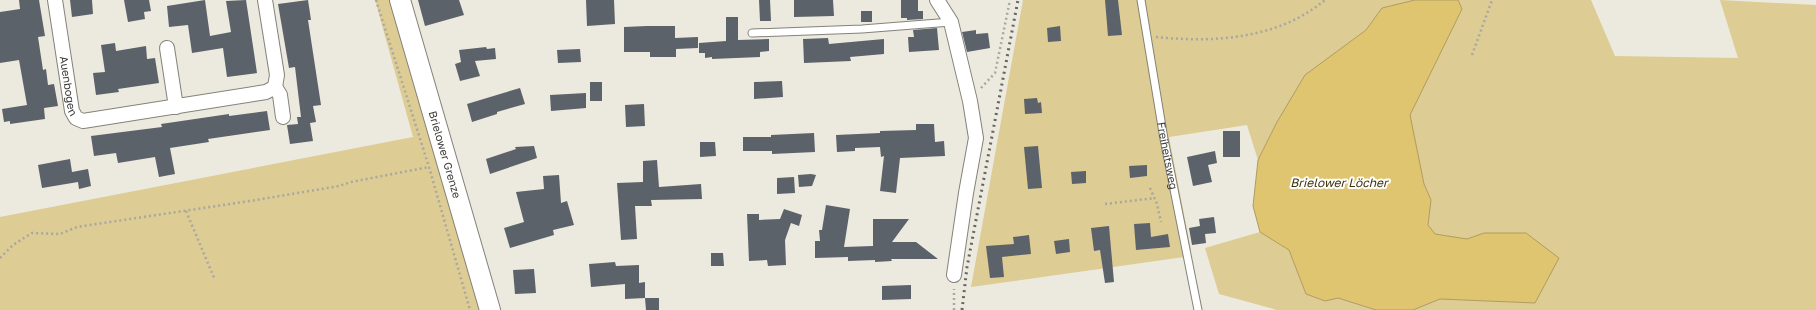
<svg xmlns="http://www.w3.org/2000/svg" width="1816" height="310" font-family="'Golos Text',sans-serif">
  <style>
    .green { fill: #ddcc93 }
    .water { fill: #dfc570; stroke: #af9c60 }
    .building { fill: #5c6269 }
    .lines { fill: none; stroke-linecap: round; stroke-linejoin: round }
    .service-casing { stroke: #848279; stroke-width: 9 }
    .minor-casing { stroke: #848279; stroke-width: 16 }
    .secondary-casing { stroke: #848279; stroke-width: 22 }
    .path { stroke: #a9a7a0; stroke-width: 2.5; stroke-dasharray: 2 3; stroke-linecap: butt }
    .service { stroke: #fff; stroke-width: 7 }
    .minor { stroke: #fff; stroke-width: 14 }
    .secondary { stroke: #fff; stroke-width: 20 }
    .rail { stroke: #666560; stroke-width: 3; stroke-dasharray: 2 4; stroke-linecap: butt }
    .labels { text-anchor: middle; stroke-width: 4; stroke-linejoin: round; paint-order: stroke }
    .street-label { font-size: 11px; fill: #3e3d39; stroke: #fff }
    .water-label { font-size: 12px; font-style: italic; fill: #3e330e; stroke: #fff }
  </style>
  <rect width="100%" height="100%" fill="#ece9df"/>
  <!-- green -->
  <path class="green" d="M375,0H391L481,310H0V217L413,137Z
    M1023,0H1415L1382,8L1366,30L1305,75L1277,122L1258,160L1247,125L1169,137L1191,250L1184,257L971,287Z
    M1458,0H1591L1615,56L1738,58L1720,0L1816,5V310H1413L1440,299L1535,303L1484,233L1467,239L1435,234L1428,225L1431,200L1424,184L1409,115L1462,9Z
    M1260,232L1289,250L1306,294L1325,301L1338,298L1376,310H1277L1219,294L1205,248Z"/>
  <!-- water -->
  <path class="water" d="M1415,0H1458L1462,9L1410,115L1424,184L1431,200L1428,225L1435,234L1467,239L1484,233H1526L1559,258L1535,303L1440,299L1413,310H1376L1338,298L1325,301L1306,294L1289,250L1260,232L1253,206L1258,160L1277,122L1305,75L1366,30L1382,8Z"/>
  <!-- building -->
  <path class="building" d="M19,0H39L45,36L38,37L43,70L46,69L48,85L54,84L58,106L44,108L45,119L10,124V121L4,122L2,109L27,105L19,60L0,63V12L20,9Z
    M70,0H92L93,14L72,17Z
    M124,0H149L151,11L144,12L145,19L128,22Z
    M205,0L210,36L231,32L226,1L246,0L257,73L227,77L223,48L192,53L188,25L169,27L167,6Z
    M308,0L311,20H308L321,105L313,106L316,122L310,123L313,141L290,144L287,125L298,124L297,117H301L295,67L289,68L278,4Z
    M418,0H459L464,15L425,26Z
    M586,0H614L615,24L587,26Z
    M759,0H770L771,21H760Z
    M794,0H833L834,16L794,17Z
    M901,0H918V11H923V19L907,20V18H901Z
    M1105,0H1118L1122,35L1108,36Z
    M861,11H872V22H861Z
    M726,17H738V40L769,39V51L760,52V57L712,59V57L705,58V53H699V43L726,41Z
    M647,26H675V38L698,37V48L676,49V57H650V52H624V27Z
    M1060,26L1061,41L1048,42L1047,28Z
    M937,28L939,50L909,52L908,37H914L913,30Z
    M976,30V34L988,33L990,48L967,52L962,32Z
    M828,38L829,44L884,39V54L850,57L851,61L804,63L803,39Z
    M115,43L116,51L146,46L147,59L155,58L159,83L118,89L119,92L96,95L93,73L105,72L101,45Z
    M486,47L487,49L495,48L496,59L475,61L480,76L460,81L455,64L461,62L459,50Z
    M580,49L581,62L558,63L557,50Z
    M782,81L783,97L754,99V82Z
    M590,82H602V101H590Z
    M520,88L525,104L497,112V114L472,122L467,104Z
    M586,93V108L551,111L550,95Z
    M1037,98L1038,103L1041,102L1042,113L1025,114L1024,99Z
    M644,104L645,126L626,127L625,105Z
    M267,111L270,130L208,139L209,142L170,148L175,174L159,177L155,157L118,163L116,153L94,156L91,136L162,127L161,124L229,114V116Z
    M916,124H934L935,142L944,141L945,156L900,158L896,193L880,191L884,156L881,157L880,147L855,148V151L837,152L836,135L880,133V131L916,130Z
    M1223,131H1240V157H1223Z
    M814,133L815,152L772,154V151H743V137H771V135Z
    M700,142H715L716,156L700,157Z
    M534,146L537,158L490,174L486,159L516,149L515,147Z
    M1038,146L1042,188L1028,189L1024,147Z
    M1215,151L1217,163L1208,165L1212,182L1193,186L1187,157Z
    M70,159L72,172L88,169L91,186L79,189L78,182L42,188L38,165Z
    M657,160L659,187L701,184L702,199L651,200L652,206H635L637,239L621,240L617,183L643,182V161Z
    M1147,165V176L1130,178L1129,166Z
    M1086,171V183L1072,184L1071,172Z
    M811,174L816,175L812,186L799,187L798,175Z
    M559,175L561,203L567,201L574,225L553,230L554,235L510,248L504,228L524,222L516,192L544,189L543,176Z
    M794,177L795,193L777,194V178Z
    M826,205L850,209L844,247L873,246V219H909L892,242H916L938,259H891L892,261L875,262V260L848,261V257L815,258V241H820L819,230H822Z
    M784,209L802,215L799,226L791,223L785,240L786,265L768,266L767,260L749,261L747,214H759V220L780,219Z
    M1214,217L1216,233L1205,234L1206,243L1192,245L1189,228L1200,226L1199,219Z
    M1150,223L1151,237L1168,234L1170,247L1136,250L1134,224Z
    M1109,226L1114,282L1105,283L1100,250L1094,251L1091,228Z
    M1029,235L1031,254L1002,257L1004,277L990,278L986,246L1014,244L1013,237Z
    M1069,239L1070,252L1056,254L1054,241Z
    M711,253H723L724,266H711Z
    M615,262L616,266L639,265V283L645,282V298L625,299V284L591,287L589,264Z
    M534,269L536,293L515,294L513,270Z
    M911,285V299L882,300V286Z
    M645,298H659V310H646Z"/>
  <g class="lines">
    <!-- service casing -->
    <g class="service-casing">
      <g id="service">
        <path id="s1" d="M1141,0L1164,139L1198,310"/>
        <path d="M752,33L862,29L951,22"/>
      </g>
    </g>
    <!-- minor casing -->
    <g class="minor-casing">
      <g id="minor">
        <path id="s2" d="M55,0L72,111L76,118L83,121L266,92L275,87L277,75L265,0"/>
        <path d="M937,0L951,22L970,101L976,138L966,193L954,275"/>
        <path d="M167,48L176,107"/>
        <path d="M275,87L280,95L283,117"/>
      </g>
    </g>
    <!-- secondary casing -->
    <g class="secondary-casing">
      <g id="secondary">
        <path id="s3" d="M400,0L490,310"/>
      </g>
    </g>
    <!-- path -->
    <path class="path" d="M376,0L429,167L470,310
      M1156,37C1215,43 1278,39 1325,0
      M1472,55L1492,0
      M981,88L995,73L1010,0
      M1150,188L1157,204L1161,222
      M1105,204L1155,198
      M186,211L215,280
      M0,258L13,245L32,233L60,234L77,227L256,200L339,186L351,182L429,167
      M954,310V289"/>
    <!-- service -->
    <use href="#service" class="service"/>
    <!-- minor -->
    <use href="#minor" class="minor"/>
    <!-- secondary -->
    <use href="#secondary" class="secondary"/>
    <!-- rail -->
    <path class="rail" d="M962,310L967,267L1018,0"/>
  </g>
  <g class="labels">
    <!-- street labels -->
    <g class="street-label">
      <text dy="4" stroke="none"><textPath href="#s2" startOffset="87">Auenbogen</textPath></text>
      <text dy="4" stroke="none"><textPath href="#s3" startOffset="161">Brielower Grenze</textPath></text>
      <text dy="4" stroke="none"><textPath href="#s1" startOffset="158">Freiheitsweg</textPath></text>
    </g>
    <!-- water labels -->
    <g class="water-label">
      <text x="1339" y="187">Brielower Löcher</text>
    </g>
  </g>
</svg>
